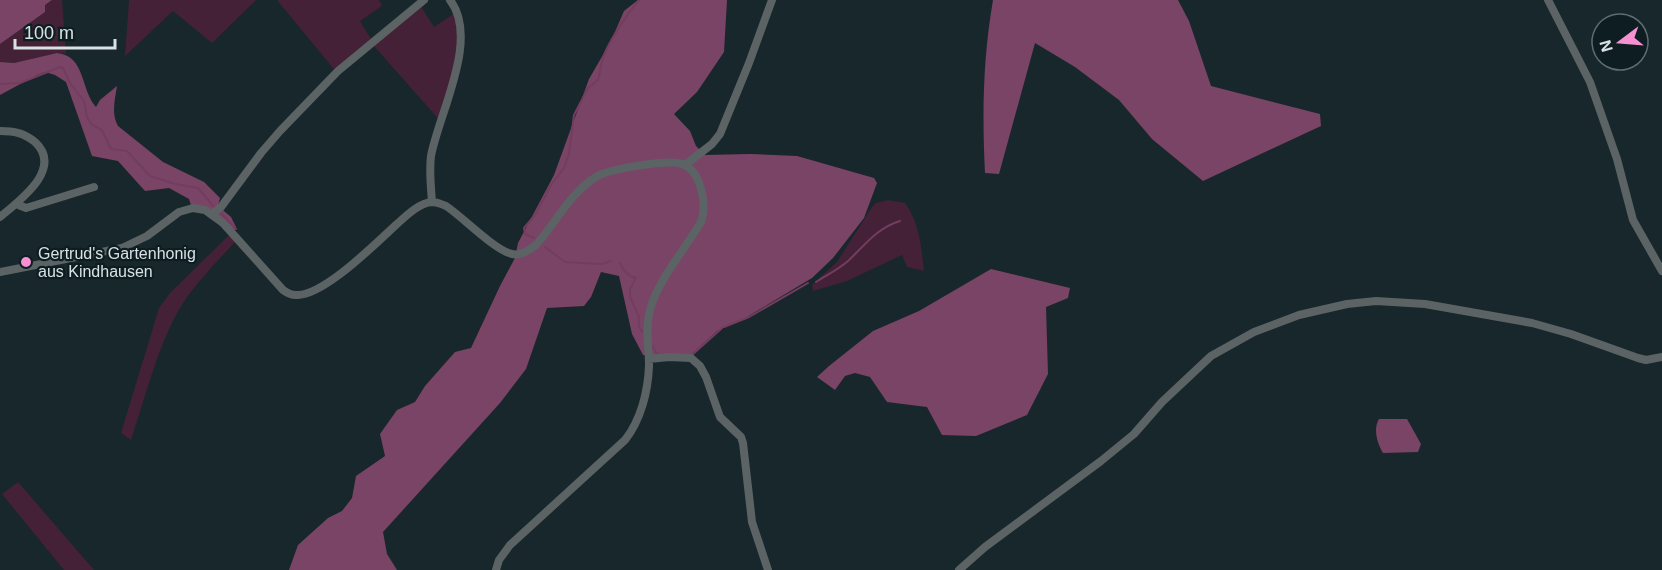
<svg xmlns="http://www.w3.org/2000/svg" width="1662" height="570" font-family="Arial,sans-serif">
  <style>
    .green { fill: #442137 }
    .forest { fill: #7a4466 }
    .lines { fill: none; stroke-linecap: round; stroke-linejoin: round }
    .stream { stroke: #733d60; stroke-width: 2 }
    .minor { stroke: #5c6365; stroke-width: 8 }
    .poi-dot { fill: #f690d1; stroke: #0e1d21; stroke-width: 2 }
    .labels { text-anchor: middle; stroke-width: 4.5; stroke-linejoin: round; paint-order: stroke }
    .poi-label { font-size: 16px; fill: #d8e2e4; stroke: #0e1d21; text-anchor: start }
  </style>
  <rect width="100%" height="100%" fill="#18272b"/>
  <!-- green -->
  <path class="green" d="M52,0H62L66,54L57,53L14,63L0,62V44L45,12V5Z
    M129,0H256L212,43L173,11L125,56Z
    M277,0H379L382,6L360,21L371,39L418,2L434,27L458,11L462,39L443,124L373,45L338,74Z
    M888,200L905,203C920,224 921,246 924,271L907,267L902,255L847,281L813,291L812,285L837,262L872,207L876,203Z
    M230,234L236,241C216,263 192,286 177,313C156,352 145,398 131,440L121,433L159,308L170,293Z
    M18,482L94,570H64L2,494Z"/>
  <!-- forest -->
  <path class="forest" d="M0,0H52L45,5V12L0,44Z
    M638,0H727L724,52L697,92L674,114L690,131L696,146L705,155L750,154L797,156L874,178L877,183L864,218L833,258L812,278L747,317L717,331L691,355H643L632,334L619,276L601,272L591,297L584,306L547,308L526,369L500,403L383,532L387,554L397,570H289L298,545L328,518L342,511L352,498L356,476L385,456L380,434L397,410L415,402L425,386L455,352L471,348L500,286L515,258L518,243L554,175L589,79L611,41L624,11Z
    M993,0H1178L1189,21L1211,86L1320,114L1321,126L1203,181L1152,139L1119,100L1075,67L1035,43L999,174L985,173C982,114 983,58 993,0Z
    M57,53C86,56 80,89 96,107L100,100L117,86C115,99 111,114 118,126L163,162L204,182L220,198L218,206L231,217L236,227L234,231L191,205L189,199L169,188L145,191L118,161L92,156L66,82L55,75L45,72L37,75L0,95V62L14,63Z
    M991,269L1070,288L1068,298L1046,307L1048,374L1027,415L976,436L942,435L927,407L887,402L870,377L855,373L845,376L835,390L817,377L829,366L873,331L919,311Z
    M1379,419H1407L1421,444L1418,452L1383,453C1377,443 1373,429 1379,419Z"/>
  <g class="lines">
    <!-- stream -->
    <path class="stream" d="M0,84L20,83L60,67L63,68L70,83L84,101L87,117L91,124L102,130L111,149L127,151L150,176L175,184L198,188L214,207
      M220,212L236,229
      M534,238L525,234L524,228L535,215L551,185L564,168L569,154L574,115L588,88L598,80C600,74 600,68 602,62C605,46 628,13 639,0
      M545,247L565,262L602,264L611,261
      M620,263C624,271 627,276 636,278L630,289V297L639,317V326L642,332
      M816,282C827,275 839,269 848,261C865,245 877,228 900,221
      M724,327L749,317L808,283
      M652,345L658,356
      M692,355L722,328"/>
    <!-- minor -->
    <path class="minor" d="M1548,0L1590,82L1617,159L1633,220L1662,271
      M0,131C14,131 24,133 35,142C64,169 19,201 0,217
      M685,165L712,144L720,134L749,63L772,0
      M432,202C431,187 429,171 431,156C439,113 480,39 450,0
      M16,204L26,208L94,187
      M212,214L221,207L261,153L280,131L338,71L424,0
      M0,272L122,248L147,236L179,212L193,208L205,210L223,223L283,290C287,293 291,295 296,295C323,297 377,242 397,224C406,216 419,203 432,202C437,202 441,204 446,206C463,217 494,250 512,254C521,256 530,250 537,244C556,222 571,192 596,177C608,169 669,159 682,164C702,171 707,206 701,222C685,249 658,280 650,310C645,329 649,347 649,366C648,391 641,420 625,440L510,545L499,560L496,570
      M649,359L669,357L691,358L700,366L706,377L720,417L741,437L743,443L752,522L768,570
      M959,570L985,547L1101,461L1134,434L1162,402L1211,356L1254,332L1299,315L1347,304L1376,301L1425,304L1532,323L1571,334L1638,358L1646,360L1662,357"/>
  </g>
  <!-- markers -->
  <circle class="poi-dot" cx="26" cy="262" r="6"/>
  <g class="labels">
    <!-- poi labels -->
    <g class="poi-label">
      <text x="38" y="259">Gertrud's Gartenhonig<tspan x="38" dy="18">aus Kindhausen</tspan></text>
    </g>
  </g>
  <!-- north arrow -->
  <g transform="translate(1620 42) rotate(254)"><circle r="28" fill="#0e1d21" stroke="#5f6c6f" stroke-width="1.5"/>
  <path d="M0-4.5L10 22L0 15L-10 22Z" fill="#f690d1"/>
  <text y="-9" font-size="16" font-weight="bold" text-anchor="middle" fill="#d8e2e4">N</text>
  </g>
  <!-- scale -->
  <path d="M15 39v9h100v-9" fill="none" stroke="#d8e2e4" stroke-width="3"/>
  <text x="24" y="39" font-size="18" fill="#d8e2e4" stroke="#0e1d21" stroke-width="4.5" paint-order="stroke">100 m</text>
</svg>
